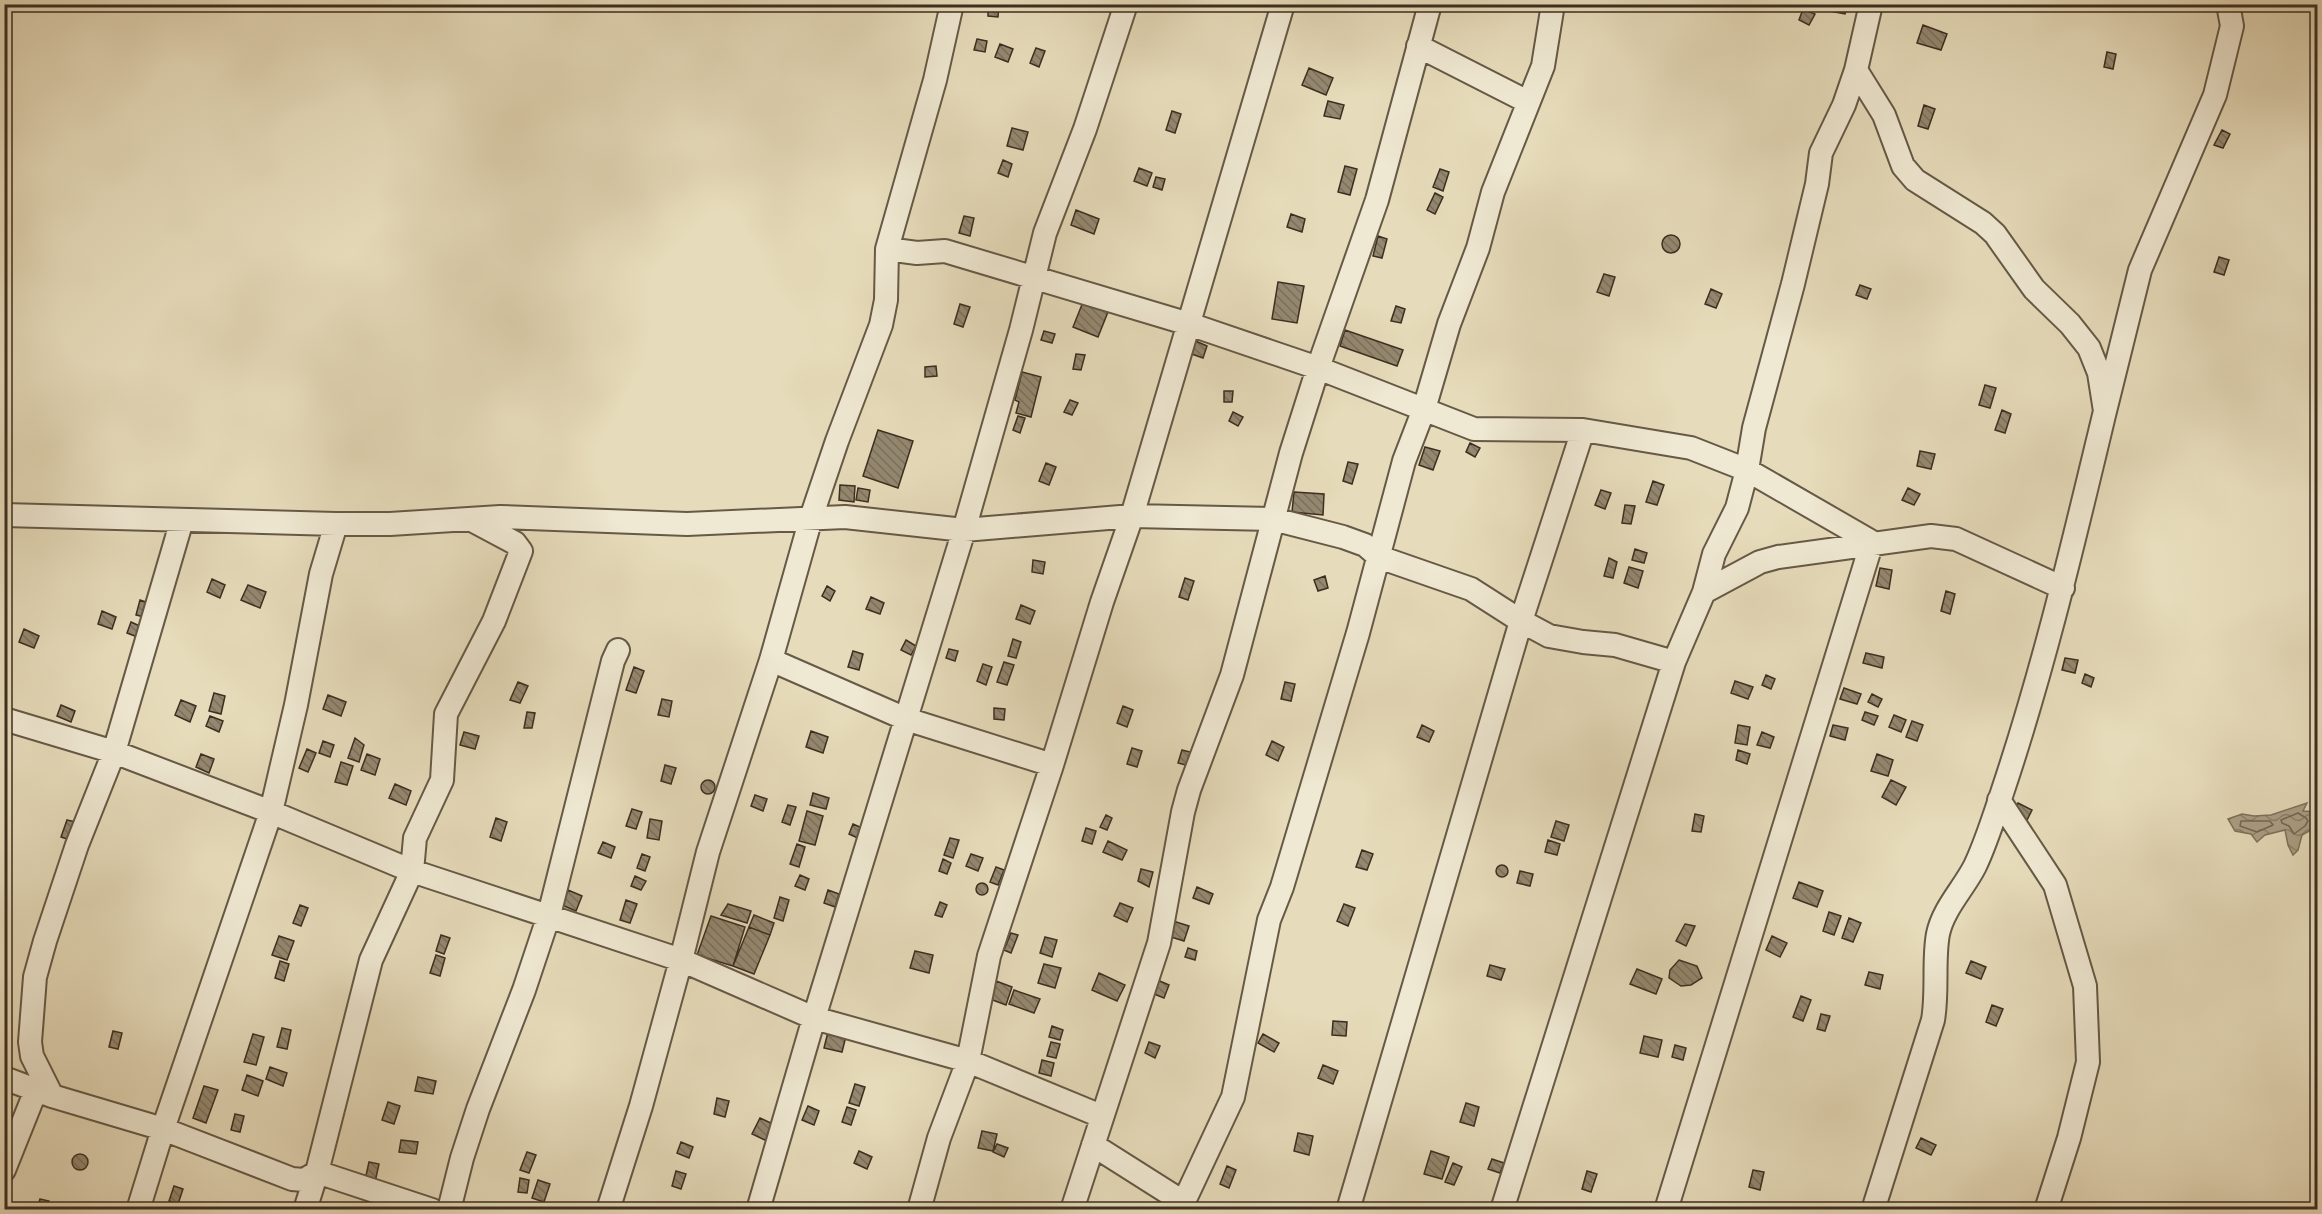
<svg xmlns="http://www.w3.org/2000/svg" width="2322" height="1214" font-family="Vollkorn,serif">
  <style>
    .water { fill: url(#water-waves); stroke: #7f725d; stroke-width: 1.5 }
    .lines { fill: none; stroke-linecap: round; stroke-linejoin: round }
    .shore { stroke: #746753; stroke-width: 1.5 }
    .building { fill: url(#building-back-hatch); stroke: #3c2e20; stroke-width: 1.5 }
    .minor-casing { stroke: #665946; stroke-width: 26 }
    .minor { stroke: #efe8d2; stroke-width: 22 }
  </style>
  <defs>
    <pattern id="water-waves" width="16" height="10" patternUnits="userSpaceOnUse" patternTransform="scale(1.5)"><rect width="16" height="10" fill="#aca086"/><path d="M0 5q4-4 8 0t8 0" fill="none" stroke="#8d836d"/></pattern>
    <pattern id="building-back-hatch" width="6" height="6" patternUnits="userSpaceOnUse" patternTransform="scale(1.5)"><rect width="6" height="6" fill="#948870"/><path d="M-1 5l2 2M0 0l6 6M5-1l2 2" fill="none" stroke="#7a705c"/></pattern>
  </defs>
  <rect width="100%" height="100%" fill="#e6dbba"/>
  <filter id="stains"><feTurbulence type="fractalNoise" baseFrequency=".00333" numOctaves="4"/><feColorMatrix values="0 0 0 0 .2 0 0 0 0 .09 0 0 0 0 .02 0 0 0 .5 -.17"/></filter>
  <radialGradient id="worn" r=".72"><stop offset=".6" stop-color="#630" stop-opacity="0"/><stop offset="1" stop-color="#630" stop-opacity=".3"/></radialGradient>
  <!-- water -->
  <path class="water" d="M2307,803L2303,811L2317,812V823L2313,824L2311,830L2302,835L2298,850L2293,855L2288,845L2285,830L2265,835L2257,842L2251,834L2235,831L2228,819L2242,814L2254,816L2271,815Z"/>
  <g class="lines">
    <!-- shore -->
    <path class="shore" d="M2298,813L2306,818L2308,821L2305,826L2294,834L2289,826L2282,823L2281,820Z
      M2241,821H2270L2273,825L2257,832L2240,826Z"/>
  </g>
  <!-- building -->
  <path class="building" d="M988,4H999L998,17L988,16Z
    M1831,4H1848L1845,14L1829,11Z
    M1803,9L1815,14L1809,25L1799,20Z
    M1923,25L1947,34L1941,50L1917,43Z
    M977,39L987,41L985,52L974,50Z
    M1000,44L1013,49L1008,62L995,57Z
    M1036,48L1045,51L1039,67L1030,63Z
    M2107,52L2116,54L2113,69L2104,67Z
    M1309,68L1333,78L1326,95L1302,85Z
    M1328,101L1344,105L1340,119L1324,116Z
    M1924,105L1935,109L1928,129L1918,126Z
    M1172,111L1181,114L1175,133L1166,130Z
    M1012,128L1028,132L1023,150L1007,146Z
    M2222,130L2230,134L2223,148L2214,145Z
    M1003,160L1012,164L1008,177L998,173Z
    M1345,166L1357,169L1350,195L1338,192Z
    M1139,168L1152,173L1147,186L1134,181Z
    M1440,169L1449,172L1443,191L1433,187Z
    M1156,177L1165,179L1162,190L1153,187Z
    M1435,193L1443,197L1435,214L1427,210Z
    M1076,210L1099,219L1094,234L1071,225Z
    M1291,214L1305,219L1302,232L1287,227Z
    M964,216L974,218L970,236L959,233Z
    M1662 244a9 9 0 1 1 18 0a9 9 0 1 1-18 0Z
    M1378,236L1387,239L1382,258L1373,256Z
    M2219,257L2229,260L2224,275L2214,272Z
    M1604,274L1615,277L1609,296L1597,292Z
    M1278,282L1304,286L1297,323L1272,319Z
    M1860,285L1871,289L1867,299L1856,295Z
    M1711,289L1722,294L1716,308L1705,304Z
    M1083,302L1108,312L1098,337L1073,327Z
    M960,304L970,307L963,327L954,324Z
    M1396,306L1405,309L1401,323L1391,321Z
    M1345,330L1403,350L1397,366L1340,346Z
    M1044,331L1055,334L1052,343L1041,340Z
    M1191,339L1207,346L1203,358L1186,352Z
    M1076,354L1085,355L1081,370L1073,369Z
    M936,366L937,376L925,377V367Z
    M1022,372L1041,377L1031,417L1016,413L1019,402L1015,400Z
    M1985,385L1996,388L1990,408L1979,405Z
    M1224,391H1233L1232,402H1224Z
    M1070,400L1078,403L1072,415L1064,412Z
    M2002,410L2011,414L2005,433L1995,430Z
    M1233,412L1243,417L1238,426L1229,421Z
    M1018,416L1025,418L1020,433L1013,430Z
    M878,430L913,441L898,488L863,476Z
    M1470,443L1480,448L1475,457L1466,452Z
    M1425,447L1440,451L1433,470L1419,465Z
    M1920,451L1935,454L1931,469L1917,466Z
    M1348,462L1358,464L1352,484L1343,481Z
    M1046,463L1056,467L1049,485L1039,481Z
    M1653,481L1664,485L1657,505L1646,502Z
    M840,485L855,486L854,502L839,500Z
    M858,488L870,490L868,502L856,500Z
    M1908,488L1920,494L1914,505L1902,500Z
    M1601,490L1611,493L1605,509L1595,505Z
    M1294,492L1324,494L1323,515L1292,512Z
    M1625,505L1635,506L1631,524L1622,523Z
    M1635,549L1647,553L1644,563L1632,560Z
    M1609,558L1617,562L1613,578L1604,576Z
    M1033,560L1045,562L1043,574L1032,572Z
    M1629,567L1643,571L1638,588L1624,583Z
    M1880,568L1892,570L1889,589L1876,586Z
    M1325,576L1328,588L1318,591L1314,580Z
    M1185,578L1194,581L1188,600L1179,597Z
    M212,579L225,585L220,598L207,592Z
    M248,585L266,592L260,608L241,600Z
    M827,586L835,591L830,601L822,596Z
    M1946,591L1955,594L1950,614L1941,611Z
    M871,597L884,603L880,614L866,609Z
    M140,600L152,604L148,618L136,615Z
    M1021,605L1035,611L1030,624L1016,619Z
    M102,611L116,617L112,629L98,624Z
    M131,622L144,628L140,638L127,633Z
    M24,629L39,636L34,648L19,642Z
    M1013,639L1021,642L1016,658L1008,656Z
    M906,640L916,646L911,655L901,650Z
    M949,649L958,651L955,661L946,658Z
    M853,651L863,654L859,670L848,667Z
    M1866,653L1884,657L1882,668L1863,663Z
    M2065,658L2078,660L2075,673L2062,670Z
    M1004,662L1014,665L1007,685L997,682Z
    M983,664L992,667L986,685L977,681Z
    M634,667L644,671L636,693L626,690Z
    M2085,674L2094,678L2091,687L2082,683Z
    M1766,675L1775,679L1771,689L1762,685Z
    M1735,681L1753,687L1748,699L1731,693Z
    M518,682L528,686L520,703L510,700Z
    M1285,682L1295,684L1291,701L1281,699Z
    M1844,688L1861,694L1857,704L1840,699Z
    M214,693L225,696L221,714L209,711Z
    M1872,694L1882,699L1878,707L1868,702Z
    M328,695L346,702L341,716L323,709Z
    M662,699L672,701L669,717L658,715Z
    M181,700L196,706L190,722L175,715Z
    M61,705L75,711L71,722L57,716Z
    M1123,706L1133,710L1127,727L1117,723Z
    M994,708L1005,709L1004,720L994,719Z
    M527,712L535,713L532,728H524Z
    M1865,712L1878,716L1874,725L1862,720Z
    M1894,715L1906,720L1901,732L1889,727Z
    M210,716L223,721L219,732L206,726Z
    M1912,721L1923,725L1917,741L1906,737Z
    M1422,725L1434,731L1429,742L1417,737Z
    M1738,725L1750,727L1747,745L1735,743Z
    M1833,725L1848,728L1845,740L1830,736Z
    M811,731L828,737L823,753L806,747Z
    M464,732L479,736L475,749L460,745Z
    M1762,732L1774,737L1770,748L1757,745Z
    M355,738L364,745L359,762L348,758Z
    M323,741L334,745L330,757L319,753Z
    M1272,741L1284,747L1278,761L1266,755Z
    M1132,748L1142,751L1137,767L1127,764Z
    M307,749L316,753L308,772L299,768Z
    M1182,750L1194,753L1190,766L1178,763Z
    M1738,750L1750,754L1747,764L1736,760Z
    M201,754L214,759L209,773L196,767Z
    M367,754L380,759L375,775L361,770Z
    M1877,754L1893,760L1888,776L1871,771Z
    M341,762L353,766L347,785L335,782Z
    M665,765L676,768L671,784L661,781Z
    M701 787a7 7 0 1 1 14 0a7 7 0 1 1-14 0Z
    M1891,780L1906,787L1896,805L1882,797Z
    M395,784L411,791L406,805L389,798Z
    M813,793L829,798L826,809L810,805Z
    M755,795L767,799L763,811L751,806Z
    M2018,803L2032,810L2027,820L2013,814Z
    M788,805L796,807L790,825L782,822Z
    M632,809L642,812L636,829L626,826Z
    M807,811L823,816L815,845L799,841Z
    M1695,814L1704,816L1701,832L1692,831Z
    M1106,815L1112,818L1107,830L1100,827Z
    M496,818L507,822L501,841L490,837Z
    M650,819L662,821L659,840L647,838Z
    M67,820L76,822L70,840L61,837Z
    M1556,821L1569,825L1564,841L1551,837Z
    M853,824L864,829L860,839L849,834Z
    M1086,828L1096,831L1092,844L1082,841Z
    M950,838L959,840L953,858L944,855Z
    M1548,840L1560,844L1557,855L1545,852Z
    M1108,841L1127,850L1122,860L1103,852Z
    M603,842L615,847L611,858L598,853Z
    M797,844L805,847L799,867L790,864Z
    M1362,850L1373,854L1367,870L1356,867Z
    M642,854L650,857L645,871L637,868Z
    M971,854L983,858L978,871L966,866Z
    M943,859L951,863L947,874L939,871Z
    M1496 871a6 6 0 1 1 12 0a6 6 0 1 1-12 0Z
    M996,867L1004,870L998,885L990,882Z
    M1141,869L1153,872L1149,887L1138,881Z
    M1520,871L1533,874L1530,886L1517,883Z
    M800,875L809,879L805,890L795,886Z
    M635,876L646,881L641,890L631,886Z
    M1799,882L1823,891L1817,907L1793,898Z
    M976 889a6 6 0 1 1 12 0a6 6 0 1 1-12 0Z
    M1197,887L1213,894L1209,904L1193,898Z
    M568,890L582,896L576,911L562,905Z
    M828,890L839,894L835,907L824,903Z
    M780,897L789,900L783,921L774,918Z
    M626,900L637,904L630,923L620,920Z
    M940,902L947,905L942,917L935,915Z
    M1120,903L1133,908L1127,922L1114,916Z
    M728,904L751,911L747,923L721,915Z
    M1344,904L1355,908L1348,926L1337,921Z
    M300,905L308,908L301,926L293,923Z
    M1829,912L1841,916L1834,935L1823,931Z
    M754,915L774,923L770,935L749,927Z
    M711,916L745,927L733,966L697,955Z
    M1849,918L1861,923L1853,942L1842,938Z
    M1173,921L1189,926L1184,941L1168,936Z
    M1685,924L1695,926L1686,946L1676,941Z
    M749,927L770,935L754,974L733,966Z
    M1011,933L1018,935L1011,953L1004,950Z
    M441,935L450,938L444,954L436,951Z
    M279,936L294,941L287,960L272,955Z
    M1772,936L1787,943L1780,957L1766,950Z
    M1045,937L1057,940L1052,957L1040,953Z
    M1188,948L1197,951L1195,960L1185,957Z
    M915,951L933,955L929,973L910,968Z
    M436,955L445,958L440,976L430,973Z
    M1679,960L1697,966L1702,978L1691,985L1681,986L1669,978L1670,970Z
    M280,961L289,964L284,981L275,978Z
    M1971,961L1986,967L1981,979L1966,973Z
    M1044,964L1061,968L1055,988L1038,983Z
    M1490,965L1505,969L1501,980L1487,976Z
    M1637,969L1662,979L1656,994L1630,984Z
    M1869,972L1883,975L1880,989L1865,985Z
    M1099,973L1125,985L1117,1001L1092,990Z
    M1155,979L1169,985L1164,998L1149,992Z
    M996,981L1012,987L1006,1005L990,999Z
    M1014,990L1040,999L1034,1013L1009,1004Z
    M1801,996L1811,1000L1803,1021L1793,1017Z
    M1992,1005L2003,1009L1996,1026L1986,1022Z
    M1821,1014L1830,1016L1825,1031L1817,1029Z
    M1333,1021L1347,1022L1346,1036L1332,1035Z
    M1052,1026L1063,1030L1060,1040L1049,1037Z
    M282,1028L291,1030L287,1049L277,1047Z
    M113,1031L122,1033L118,1049L109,1047Z
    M828,1032L846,1036L842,1052L824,1048Z
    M253,1034L264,1037L256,1065L244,1062Z
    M1263,1034L1279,1043L1274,1052L1258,1043Z
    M1644,1036L1662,1040L1658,1057L1640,1053Z
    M1051,1042L1060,1044L1056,1058L1047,1056Z
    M1149,1042L1160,1046L1155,1058L1145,1053Z
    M1675,1045L1686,1048L1683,1060L1672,1057Z
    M1042,1060L1054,1063L1051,1076L1039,1073Z
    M1323,1065L1338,1071L1333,1084L1318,1078Z
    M270,1067L287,1073L283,1086L266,1079Z
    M247,1075L263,1081L258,1096L242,1090Z
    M418,1077L436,1081L433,1094L415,1091Z
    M855,1084L865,1087L859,1106L849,1103Z
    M204,1086L218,1090L206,1123L193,1118Z
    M717,1098L729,1101L725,1117L714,1114Z
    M388,1102L400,1106L394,1124L382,1120Z
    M1466,1103L1479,1107L1474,1126L1460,1122Z
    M808,1106L819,1111L814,1125L802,1120Z
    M847,1107L856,1110L851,1125L842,1122Z
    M235,1114L244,1116L240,1132L231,1130Z
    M760,1118L775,1125L767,1141L752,1134Z
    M982,1131L997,1134L993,1151L978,1148Z
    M1298,1133L1313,1136L1309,1155L1294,1151Z
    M1921,1138L1936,1145L1931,1155L1916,1148Z
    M401,1140L418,1142L416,1154L399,1152Z
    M681,1142L693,1147L689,1158L677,1153Z
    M997,1144L1008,1148L1004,1157L993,1152Z
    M859,1151L872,1157L867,1169L854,1163Z
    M1431,1151L1449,1157L1442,1179L1424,1174Z
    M527,1152L536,1155L529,1173L520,1170Z
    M72 1162a8 8 0 1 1 16 0a8 8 0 1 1-16 0Z
    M1492,1159L1504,1163L1500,1173L1488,1169Z
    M369,1162L379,1164L375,1182L365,1180Z
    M1453,1163L1462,1167L1454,1185L1445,1182Z
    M1227,1166L1236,1170L1229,1188L1220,1184Z
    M1753,1170L1764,1172L1760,1190L1749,1187Z
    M676,1171L686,1174L681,1189L672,1186Z
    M1587,1171L1597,1174L1591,1192L1582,1189Z
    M520,1178L529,1180L527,1193L518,1192Z
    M538,1180L550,1184L544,1202L532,1198Z
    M174,1186L183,1189L178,1204L169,1201Z
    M40,1199L49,1201L47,1210H37Z"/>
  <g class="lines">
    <!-- minor casing -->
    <g class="minor-casing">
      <path id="minor" d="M1871,4L1856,70L1884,115L1903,166L1915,180L1983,223L1995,234L2034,289L2070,324L2089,348L2099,373L2105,411L2140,270L2215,95L2232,26L2228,4
        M1418,46L1528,102
        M887,249L917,253L945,251L1189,324L1318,368L1474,429L1583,430L1691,448L1747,470L1872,542L1666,1210
        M4,515L336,524H390L500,517L687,524L845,517L964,530L1132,516L1273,519L1343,537L1365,545L1379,557L1471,589L1521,621L1549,636L1583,642L1615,645L1674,662
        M1704,592L1714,554L1737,508L1747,470L1754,428L1793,284L1817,184L1821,153L1844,105L1856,70
        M771,660L906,719L1052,765
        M4,719L114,752L271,812L412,871L681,960L814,1018L968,1061L1101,1116
        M1999,800L2055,885L2085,986L2088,1062L2069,1138L2046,1210
        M4,1078L52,1096L163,1129L292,1179L304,1180L317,1172L432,1210
        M52,1096L32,1056L30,1042L35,977L45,941L77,845L114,752L182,520
        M1093,1145L1183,1202
        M4,1170L36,1090
        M138,1210L163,1129L271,812L296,705L321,574L336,524
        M305,1210L317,1172L371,960L412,871L415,838L442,780L446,714L494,621L521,551L515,543L470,519
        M449,1210L462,1158L478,1109L524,990L549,915L613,661L618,650
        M608,1210L641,1106L681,960L708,852L771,660L811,518L837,441L881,325L886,300L887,249L935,80L952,4
        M758,1210L814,1018L964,530L1021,330L1045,233L1085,129L1126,4
        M919,1210L939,1138L968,1061L989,956L1052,765L1102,602L1132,516L1283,4
        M1072,1210L1159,943L1183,812L1189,790L1232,675L1291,453L1318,368L1377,200L1430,4
        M1180,1210L1233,1097L1269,920L1282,887L1358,633L1404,461L1424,409L1449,324L1478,248L1493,192L1543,66L1553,4
        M1348,1210L1521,621L1583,430
        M1502,1210L1674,662L1704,592L1760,562L1778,557L1931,536L1956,539L2063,588
        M1873,1210L1933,1020C1938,991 1933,960 1938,934C1943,909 1964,888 1975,866C1986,843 1994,817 2002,793C2044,668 2074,540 2105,411"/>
    </g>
    <!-- minor -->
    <use href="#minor" class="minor"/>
  </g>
  <!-- margin -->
  <rect width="2322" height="1214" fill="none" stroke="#e6dbba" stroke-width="24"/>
  <rect x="6" y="6" width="2310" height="1202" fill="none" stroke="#3c2e20" stroke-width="3"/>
  <rect x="12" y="12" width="2298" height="1190" fill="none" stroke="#3c2e20" stroke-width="1.5"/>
  <rect width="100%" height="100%" filter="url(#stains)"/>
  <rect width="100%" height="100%" fill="url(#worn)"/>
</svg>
